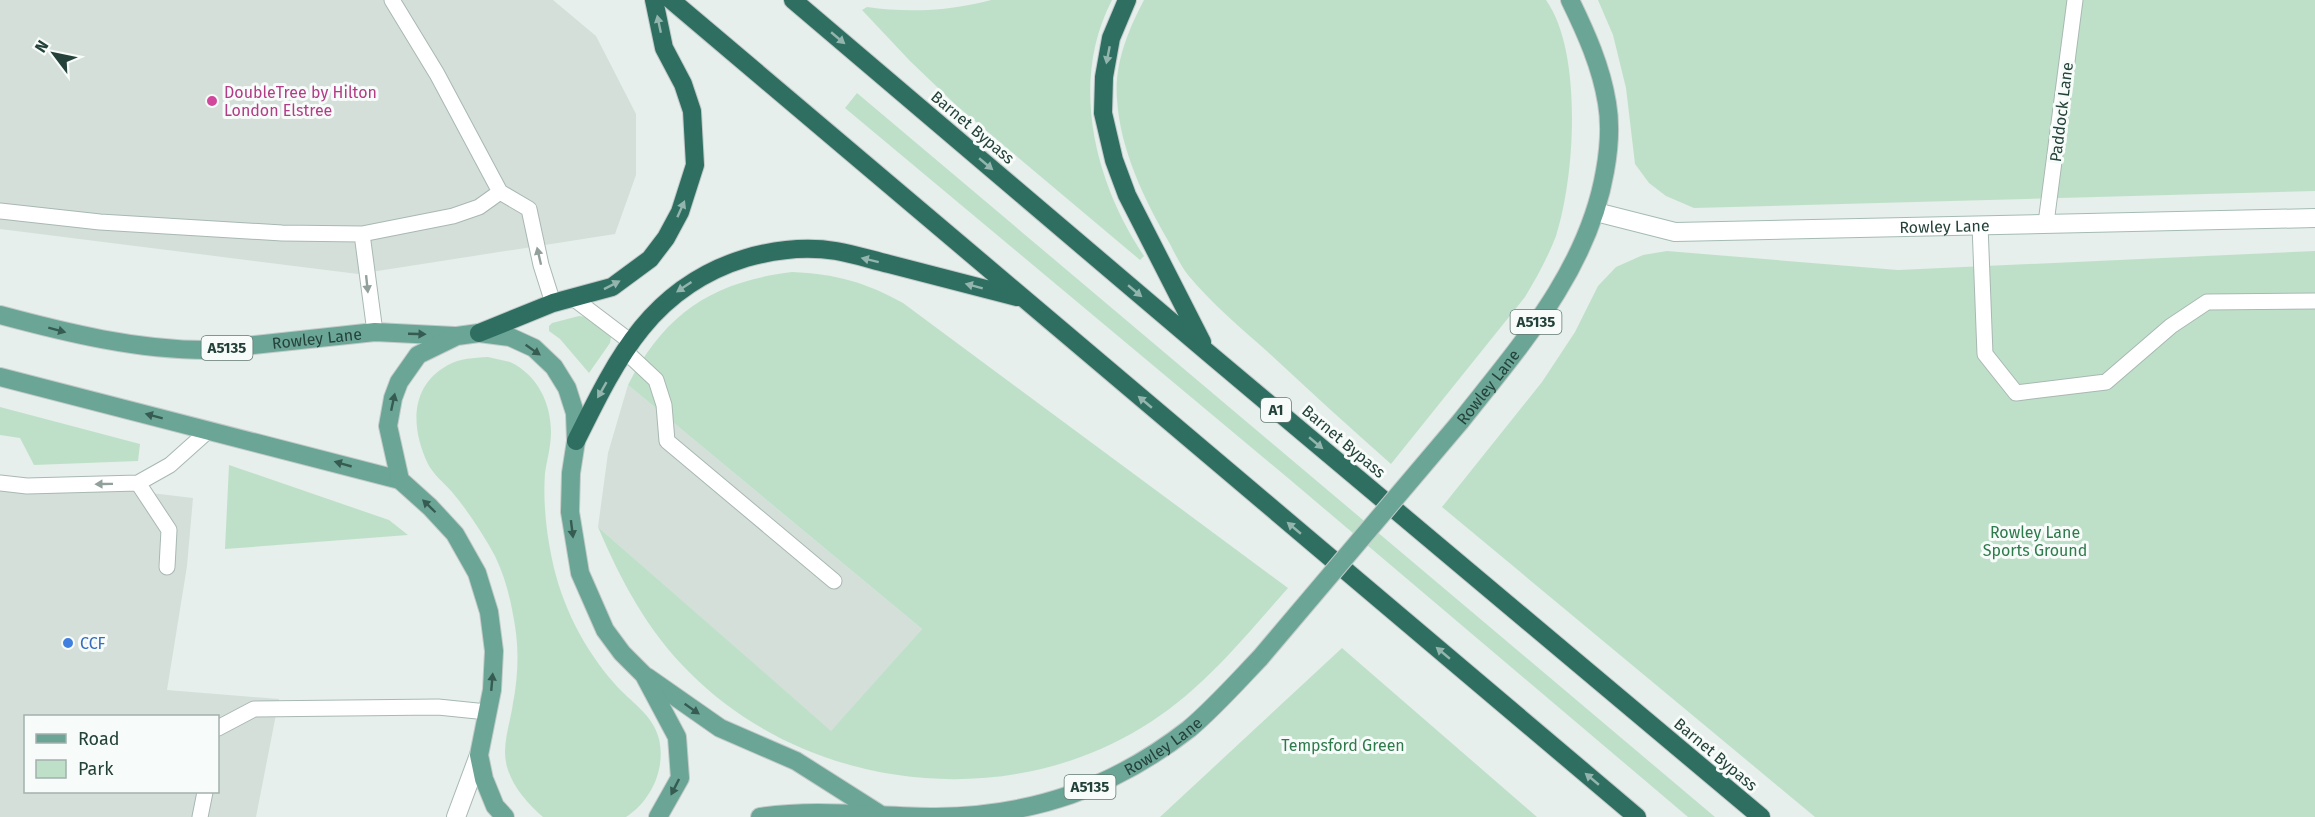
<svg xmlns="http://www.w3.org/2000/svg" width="2315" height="817" font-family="'Fira Sans',sans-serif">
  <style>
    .built { fill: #d4dfda; fill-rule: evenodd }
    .green { fill: #bfe0c8 }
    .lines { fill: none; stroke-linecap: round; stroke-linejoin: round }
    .lane-casing { stroke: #a8b8b2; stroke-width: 17 }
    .street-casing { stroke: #a8b8b2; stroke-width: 20 }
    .secondary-casing { stroke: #a4bbb3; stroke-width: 20 }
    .primary-casing { stroke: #c2cac8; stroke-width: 20 }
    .highway-casing { stroke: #c2cac8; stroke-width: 20 }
    .lane { stroke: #fff; stroke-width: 15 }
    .street { stroke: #fff; stroke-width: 18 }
    .secondary { stroke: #fff; stroke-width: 18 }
    .primary { stroke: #6aa596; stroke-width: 18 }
    .highway { stroke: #2f6f62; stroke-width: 18 }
    .primary-bridge-casing { stroke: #c2cac8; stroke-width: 20; stroke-linecap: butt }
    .primary-bridge { stroke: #6aa596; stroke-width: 18 }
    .oneway { fill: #93b5ae }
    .oneway2 { fill: #92a09c }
    .oneway3 { fill: #365b51 }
    .hotel-dot { fill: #d1479c; stroke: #f7fbf9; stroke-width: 2 }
    .shop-dot { fill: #3f7fe0; stroke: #f7fbf9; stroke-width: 2 }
    .labels { text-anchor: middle; stroke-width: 6; stroke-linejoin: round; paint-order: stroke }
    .shield { fill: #f7fbf9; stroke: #637a73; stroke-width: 1.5 }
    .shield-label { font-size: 15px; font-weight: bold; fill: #24423a }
    .hotel-label { font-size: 16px; fill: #b23c85; stroke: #f7fbf9; text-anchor: start }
    .street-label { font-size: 16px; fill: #24423a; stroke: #f7fbf9 }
    .park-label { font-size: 16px; fill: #2d7a4b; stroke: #f7fbf9 }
    .shop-label { font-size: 16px; fill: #366cbe; stroke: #f7fbf9; text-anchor: start }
  </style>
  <rect width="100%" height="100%" fill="#e6efeb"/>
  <!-- built -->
  <path class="built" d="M0,0H553L596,36L636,114V175L615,234L358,274L0,229Z
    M628,385L922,629L831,732L598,527L608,453Z
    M0,475L193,498L187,566L167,690L279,699L256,817H0ZM26,716H218V792H26Z"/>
  <!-- green -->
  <path class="green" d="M991,0H1112C1069,82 1095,183 1144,256L1140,260L957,106L910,61L862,10L867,7C908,13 950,11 991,0Z
    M1144,0H1546C1583,52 1575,177 1556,236C1548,257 1537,277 1525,297L1391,464C1350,428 1310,391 1270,354C1242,329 1212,304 1188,275C1181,266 1175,254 1170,244C1145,201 1120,150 1117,99C1114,65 1128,30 1144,0Z
    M1598,0H2315V191L1694,208L1666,196L1649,183L1635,164L1626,88L1613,35Z
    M857,93L1715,817H1688L1288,478L845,108Z
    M1667,251L1898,270L2315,251V817H1815L1442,507L1542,382L1575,332L1598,286L1616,267L1643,255Z
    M792,272C836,274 865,282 903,303L1288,588C1242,640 1201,692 1141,728C1000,814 805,789 689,672C647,630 621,581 598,527L831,731L922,629L628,385C665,313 712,282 792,272Z
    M579,316L587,317L611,337L610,343L589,373L560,339L549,331V326L552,323Z
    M488,357C495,359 503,360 510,362C538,375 551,404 551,432C551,446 547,460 545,473C543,501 546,531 552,559C561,604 584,649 614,683C630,702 653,714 659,739C666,769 651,801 626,817H543C524,801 505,778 505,752C505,735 511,719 513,703C518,678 519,651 515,626C511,601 506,579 495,556C483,534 468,511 452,492C444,483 433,474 428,464C411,429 409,386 448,365C460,358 474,358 488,357Z
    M0,407L140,444L138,461L34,465L20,438L0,435Z
    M229,465L389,520L408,535L225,549Z
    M1342,648L1537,817H1160Z"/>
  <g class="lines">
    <!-- lane casing -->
    <g class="lane-casing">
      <path id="lane" d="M392,0L437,74L500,192L529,209L541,265L553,303
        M0,211L100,222L282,233L362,234L453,216L479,207L500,192
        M2046,223L2075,0
        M1980,225L1985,354L2016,393L2106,382L2171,326L2207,302L2315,301
        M362,234L375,332
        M573,298L631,342
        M625,351L656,380L664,405L667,441L834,581
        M0,483L27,486L138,483L170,465L208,431
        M138,483L169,530L167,567
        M218,728L254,709L438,707L487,712
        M200,817L205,792"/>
    </g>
    <!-- street casing -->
    <g class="street-casing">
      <path id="street" d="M456,817L479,755"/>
    </g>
    <!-- secondary casing -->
    <g class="secondary-casing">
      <g id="secondary">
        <path id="s1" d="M1596,212L1675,232L2315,218"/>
      </g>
    </g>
    <!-- primary casing -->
    <g class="primary-casing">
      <g id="primary">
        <path id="s2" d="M0,315C67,333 137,350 207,350L375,332L455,336"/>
        <path d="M0,377L400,480"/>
        <path id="s3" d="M1460,422C1520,346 1588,270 1605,171C1609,149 1611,126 1607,103C1601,66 1586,33 1570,0"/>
        <path d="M647,677L720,728L796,761L878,813"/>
        <path d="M505,817L495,806L484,779L479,755L492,690L494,651L489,612L477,573L455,534L430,507L400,480L388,426L393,398L399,382L418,355L457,336L479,333L510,337L534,348L554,367L567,388L575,413L576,441L571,473L570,512L580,573L605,630L622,653L644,675L677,737L680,778L658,817"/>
        <path id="s4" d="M760,817C818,808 877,817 936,817C1033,816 1113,788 1189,729C1214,708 1237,682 1260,658"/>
      </g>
    </g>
    <!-- highway casing -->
    <g class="highway-casing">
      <path id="highway" d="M671,0L1637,817
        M793,0L1206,351L1761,817
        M1127,0L1111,38L1104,77L1103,113L1114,160L1127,195L1202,342
        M479,333L553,303L612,287L650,259L666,238L680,212L695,165L692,111L683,84L664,48L654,0
        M576,441C617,358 651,287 746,258C774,250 807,246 836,251C854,254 872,260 889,264C932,275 975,286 1017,297"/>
    </g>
    <!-- lane -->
    <use href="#lane" class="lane"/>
    <!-- street -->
    <use href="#street" class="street"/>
    <!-- secondary -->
    <use href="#secondary" class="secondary"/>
    <!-- primary -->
    <use href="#primary" class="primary"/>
    <!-- highway -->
    <use href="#highway" class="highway"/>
    <!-- primary-bridge casing -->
    <g class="primary-bridge-casing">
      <path id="primary-bridge" d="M1260,658L1460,422"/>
    </g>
    <!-- primary-bridge -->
    <use href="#primary-bridge" class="primary-bridge"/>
  </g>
  <!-- one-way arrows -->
  <defs><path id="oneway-solid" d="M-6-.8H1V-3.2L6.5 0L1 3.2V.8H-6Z" transform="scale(1.5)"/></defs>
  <g class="oneway">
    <use href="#oneway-solid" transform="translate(659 24) rotate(-102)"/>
    <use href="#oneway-solid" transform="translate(838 38) rotate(40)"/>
    <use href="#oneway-solid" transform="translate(1108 55) rotate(101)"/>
    <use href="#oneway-solid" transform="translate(986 164) rotate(40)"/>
    <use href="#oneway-solid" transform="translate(681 209) rotate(-66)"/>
    <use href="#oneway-solid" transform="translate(870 260) rotate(-166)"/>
    <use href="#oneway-solid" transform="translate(612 285) rotate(-27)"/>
    <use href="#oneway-solid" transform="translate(974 286) rotate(-165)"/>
    <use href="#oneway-solid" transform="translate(684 287) rotate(146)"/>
    <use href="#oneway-solid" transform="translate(1135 291) rotate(40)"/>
    <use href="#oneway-solid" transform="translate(602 390) rotate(120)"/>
    <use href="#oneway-solid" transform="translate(1145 402) rotate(-140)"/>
    <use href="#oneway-solid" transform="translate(1316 443) rotate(40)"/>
    <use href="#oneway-solid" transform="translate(1294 528) rotate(-140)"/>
    <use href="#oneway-solid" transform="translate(1443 653) rotate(-140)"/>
    <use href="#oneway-solid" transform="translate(1592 779) rotate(-140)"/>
  </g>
  <g class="oneway2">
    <use href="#oneway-solid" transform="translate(539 256) rotate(-103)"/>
    <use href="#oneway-solid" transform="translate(367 284) rotate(84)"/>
    <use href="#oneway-solid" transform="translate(104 484) rotate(179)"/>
  </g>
  <g class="oneway3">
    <use href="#oneway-solid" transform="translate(57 330) rotate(15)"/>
    <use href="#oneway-solid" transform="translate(417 334) rotate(2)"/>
    <use href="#oneway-solid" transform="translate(533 350) rotate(35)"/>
    <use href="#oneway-solid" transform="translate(393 402) rotate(-78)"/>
    <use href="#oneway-solid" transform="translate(154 416) rotate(-165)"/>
    <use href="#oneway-solid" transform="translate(343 464) rotate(-164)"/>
    <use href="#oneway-solid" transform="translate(429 506) rotate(-136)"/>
    <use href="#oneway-solid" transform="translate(572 529) rotate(83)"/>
    <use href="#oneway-solid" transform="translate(492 682) rotate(-85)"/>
    <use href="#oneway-solid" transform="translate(692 709) rotate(35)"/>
    <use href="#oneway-solid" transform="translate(675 787) rotate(117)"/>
  </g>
  <!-- markers -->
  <circle class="hotel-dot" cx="212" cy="101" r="6"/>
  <circle class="shop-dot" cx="68" cy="643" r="6"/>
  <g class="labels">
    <!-- shield labels -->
    <g class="shield">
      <rect x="1510.5" y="310" width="51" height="24" rx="4.5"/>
      <rect x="201.5" y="336" width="51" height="24" rx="4.5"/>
      <rect x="1261" y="398" width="30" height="24" rx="4.5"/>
      <rect x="1064.5" y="775" width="51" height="24" rx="4.5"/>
    </g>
    <g class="shield-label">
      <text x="1536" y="327">A5135</text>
      <text x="227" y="353">A5135</text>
      <text x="1276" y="415">A1</text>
      <text x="1090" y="792">A5135</text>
    </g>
    <!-- hotel labels -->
    <g class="hotel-label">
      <text x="224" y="98">DoubleTree by Hilton<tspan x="224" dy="18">London Elstree</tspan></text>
    </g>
    <!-- street labels -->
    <g class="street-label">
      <text transform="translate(2061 112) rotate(-83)" y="6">Paddock Lane</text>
      <text transform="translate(973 127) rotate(40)" y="6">Barnet Bypass</text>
      <text dy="6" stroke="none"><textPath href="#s1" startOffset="351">Rowley Lane</textPath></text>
      <text dy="6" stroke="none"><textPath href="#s2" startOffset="321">Rowley Lane</textPath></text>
      <text dy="6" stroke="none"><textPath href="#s3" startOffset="45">Rowley Lane</textPath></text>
      <text transform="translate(1344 441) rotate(40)" y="6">Barnet Bypass</text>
      <text dy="6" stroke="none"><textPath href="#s4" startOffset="418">Rowley Lane</textPath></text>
      <text transform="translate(1716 754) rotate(40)" y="6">Barnet Bypass</text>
    </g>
    <!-- park labels -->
    <g class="park-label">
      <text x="2035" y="538">Rowley Lane<tspan x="2035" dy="18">Sports Ground</tspan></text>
      <text x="1343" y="751">Tempsford Green</text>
    </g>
    <!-- shop labels -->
    <g class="shop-label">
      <text x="80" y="649">CCF</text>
    </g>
  </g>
  <!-- legend -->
  <rect x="24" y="715" width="195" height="78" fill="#f7fbf9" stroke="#a3b1ad" stroke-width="1.5"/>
  <rect x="36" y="734" width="30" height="9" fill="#6aa596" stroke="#a3b1ad" stroke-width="1.5"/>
  <text x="78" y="745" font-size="18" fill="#24423a">Road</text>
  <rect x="36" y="760" width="30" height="18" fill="#bfe0c8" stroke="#a3b1ad" stroke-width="1.5"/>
  <text x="78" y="775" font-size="18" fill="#24423a">Park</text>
  <!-- north arrow -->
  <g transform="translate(54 54) rotate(302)" stroke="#f7fbf9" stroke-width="4.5" paint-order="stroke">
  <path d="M0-4.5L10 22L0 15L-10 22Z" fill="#24423a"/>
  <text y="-9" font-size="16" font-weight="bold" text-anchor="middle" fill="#24423a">N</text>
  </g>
</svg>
